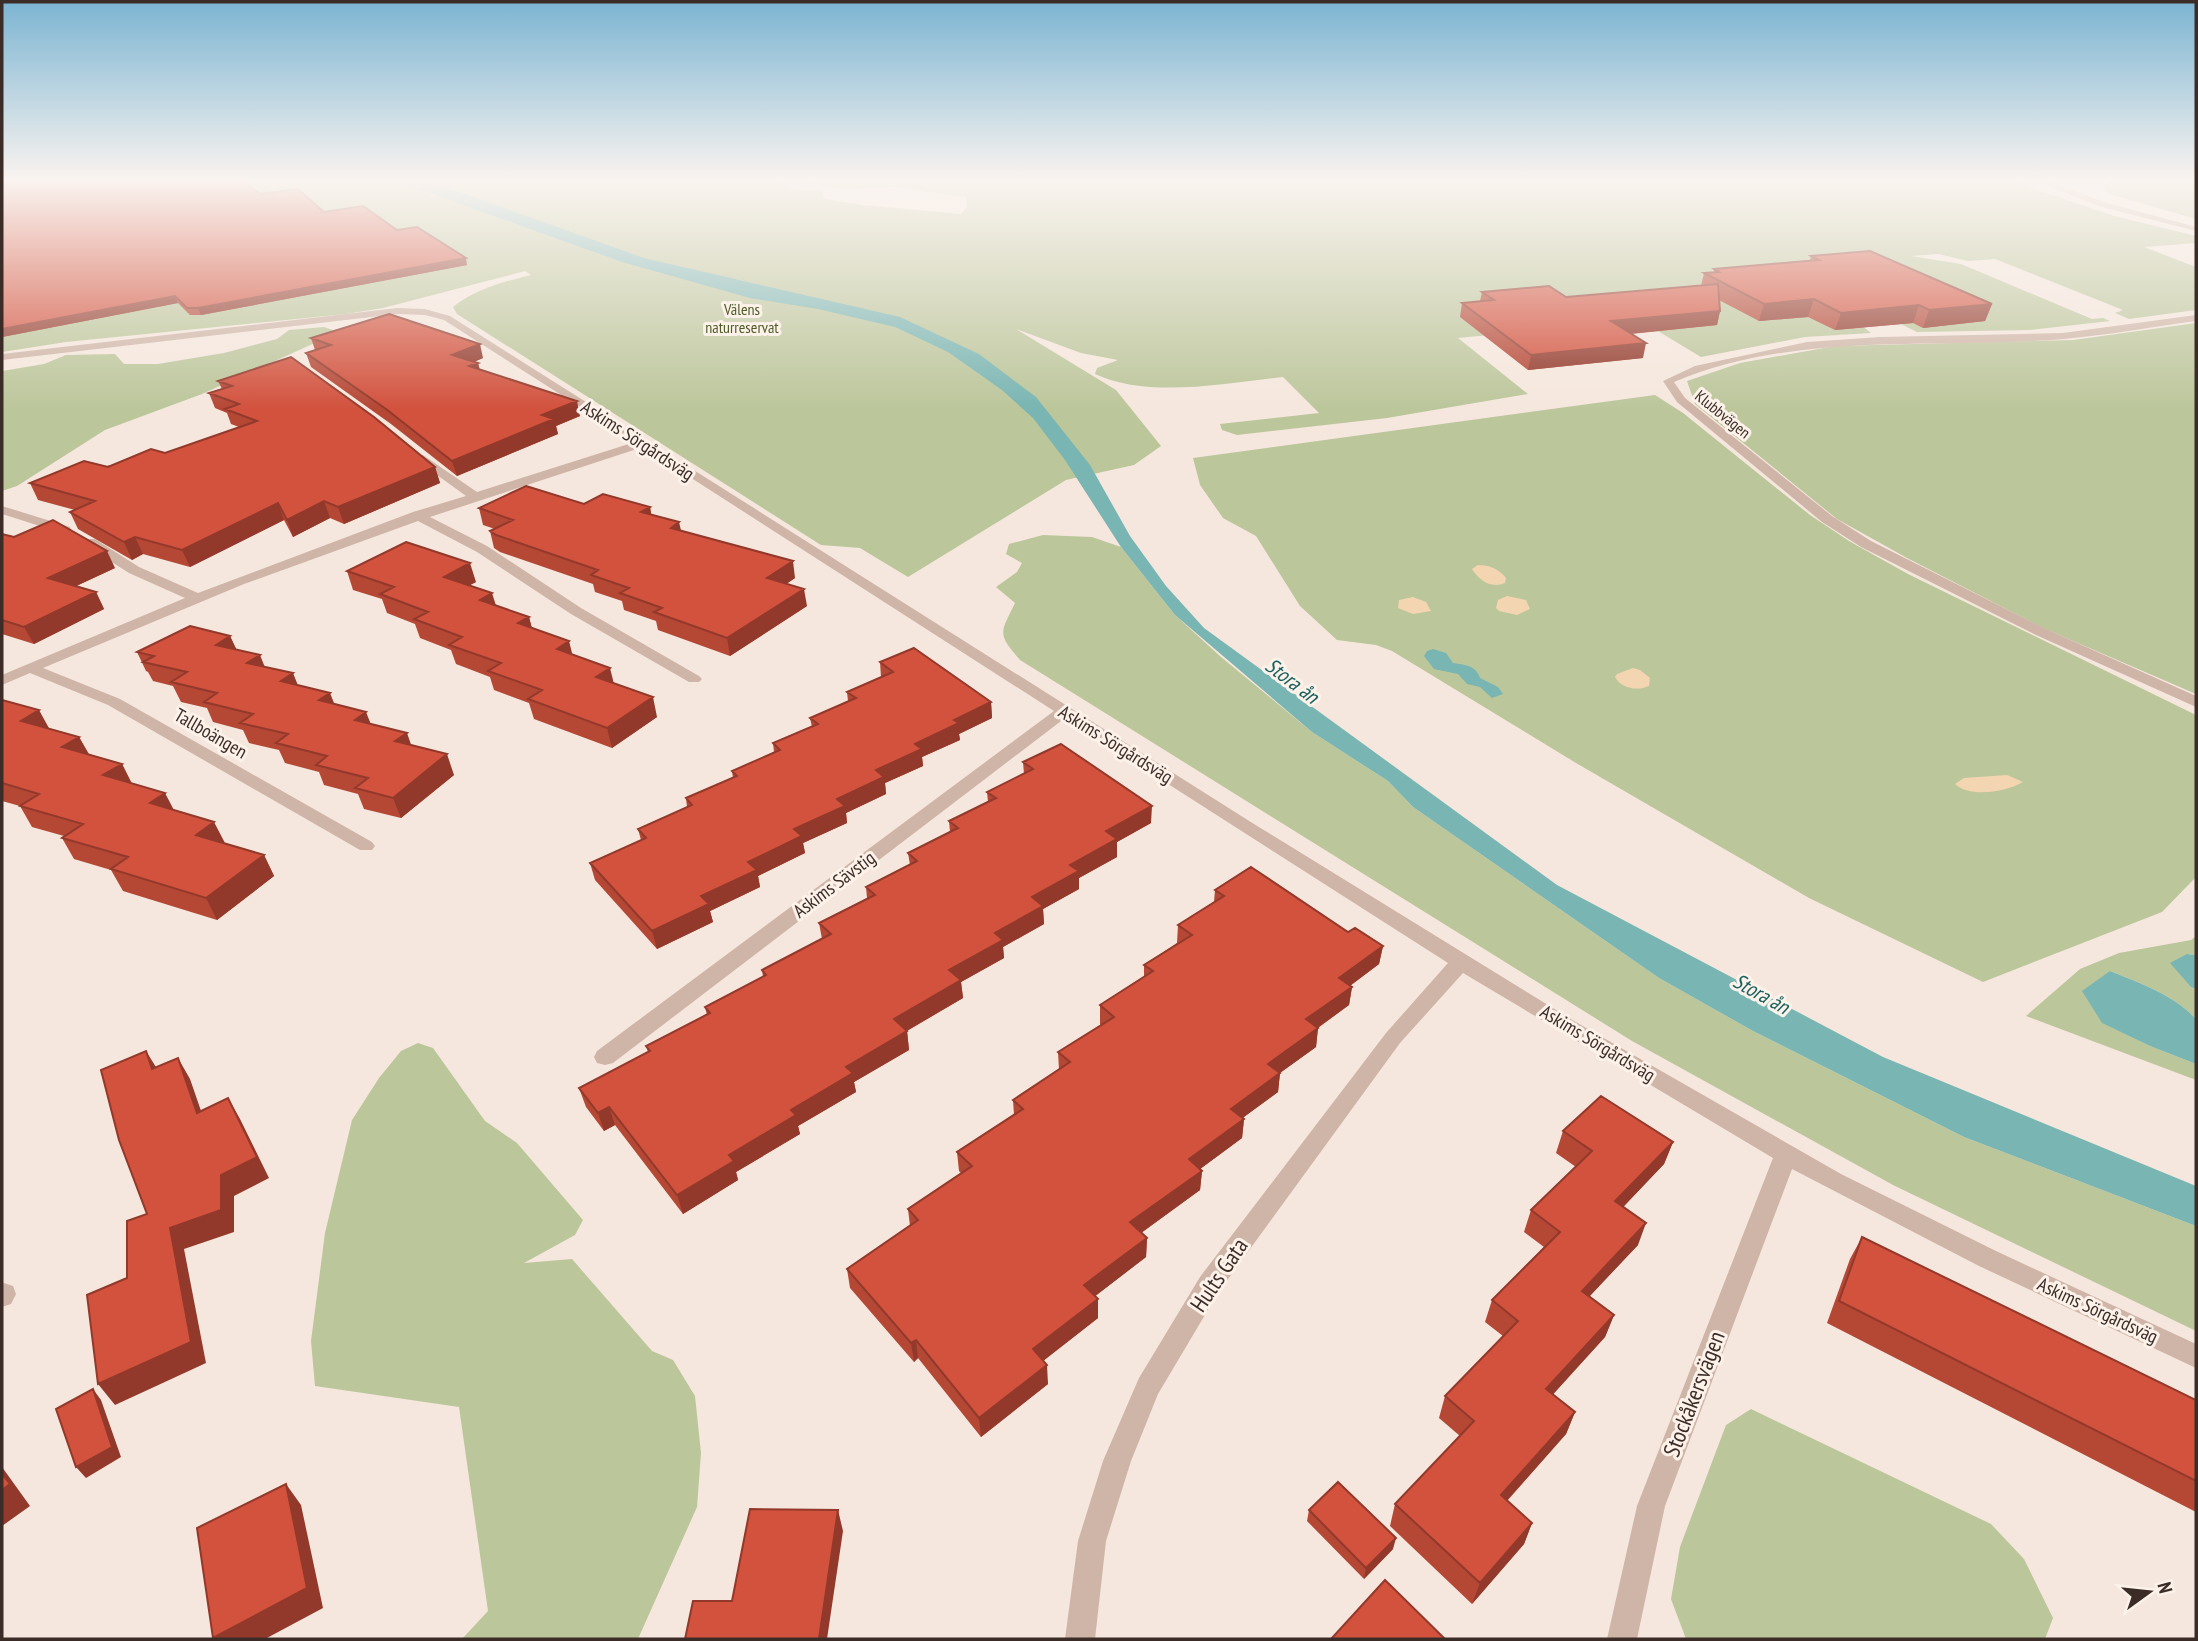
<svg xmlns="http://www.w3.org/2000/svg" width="2198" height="1641" font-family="'PT Sans Narrow',sans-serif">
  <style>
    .green { fill: #bcc69b }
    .sand { fill: #f3d5b1 }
    .water { fill: #79b5b2 }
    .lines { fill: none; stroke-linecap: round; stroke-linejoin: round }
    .minor { fill: #cfb5a7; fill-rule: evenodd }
    .wall { fill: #b54735 }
    .shaded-wall { fill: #93392b }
    .building { fill: #d2523e; stroke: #93392b; stroke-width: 2 }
    .labels { text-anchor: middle; stroke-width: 6; stroke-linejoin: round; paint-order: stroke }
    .far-park-label { font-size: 16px; fill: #4f5c29; stroke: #fcf2ea }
    .far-street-label { font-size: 16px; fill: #3b2c28; stroke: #fcf2ea }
    .street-label { font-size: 19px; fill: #3b2c28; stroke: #fcf2ea }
    .water-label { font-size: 21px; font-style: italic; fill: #19615e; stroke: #fcf2ea }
    .near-street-label { font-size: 23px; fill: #3b2c28; stroke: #fcf2ea }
  </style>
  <rect width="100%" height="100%" fill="#f5e7dd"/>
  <!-- green -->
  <path class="green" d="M2,179H774L794,190H822L824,199L862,205L961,214L967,207L966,197L895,187L841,189L796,179H2006L2114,216L2196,236V243L2144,247L2196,267V310L2129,319L2115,313L2123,310L1995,259L1968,261L1938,254L1911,256L1961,264L2092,319L2103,318L2110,321L2030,330L1917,332L1791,271L1871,333L1805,337L1701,357L1598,295L1531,331L1458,338L1528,394L1387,418L1237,435L1222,430L1220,424L1319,413L1283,377C1226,383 1149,399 1095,374L1097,368L1118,360L1081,353L1016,329L1116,390L1161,446L1134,465L1066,480L908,577L860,548L821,545L457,314L453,307C476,289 502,282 531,275L525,271L383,308L346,314L66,342L2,352Z
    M2099,179H2186L2196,182V219L2113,195L2105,190L2107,183Z
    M2196,323V694L2043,628L1907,558L1837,519L1695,404L1687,381L1740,363L1835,346L2073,340Z
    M324,327L339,332L202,394L105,430L17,486L2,491V371L44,364L66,355L115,354L124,364H158L224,353L277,339L289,330Z
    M1655,395L1683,413L1810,515L1849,541L1908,574L2196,715V877L2162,912L1983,982L1809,898L1576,763L1392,651L1376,645L1337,640L1300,606L1256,536L1223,518L1200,485L1193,458Z
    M1043,535L1092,537L1121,547L1175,615L1221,657L1312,732L1388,781L1413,807L1659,978L1753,1031L1964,1137L2196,1226V1331L1893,1185L1632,1041L1020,660C997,633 1000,634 1015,603L996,587L1017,572L1022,563L1006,554L1009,544Z
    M2196,936V955L2187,954L2191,987L2196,989V1019C2174,995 2140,983 2110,971L2103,1023L2150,1046L2196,1064V1080L2026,1016L2080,969L2119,953L2191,940Z
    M418,1043L433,1048L485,1121L517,1143L583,1220L575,1235L524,1263L572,1259L652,1351L673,1360L695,1396L701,1453L697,1507L638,1639H462L488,1611L459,1407L315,1386L311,1341L325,1233L352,1120L379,1078L401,1051Z
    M1751,1409L1991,1524L2024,1559L2053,1618L2045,1639H1686L1671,1599L1680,1547L1726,1425Z"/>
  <!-- sand -->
  <path class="sand" d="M1478,565C1490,565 1499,569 1506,578L1505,583C1491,589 1479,580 1472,569Z
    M1507,596L1526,600L1530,609L1517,615L1499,611L1496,608L1498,600Z
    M1413,597L1426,602L1431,611L1413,614L1398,608L1399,600Z
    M1633,668L1640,670L1650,678L1649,686C1637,691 1622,689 1615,677L1617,674Z
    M2007,775L2023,782C2007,792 1969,798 1955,784L1964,778Z"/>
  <!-- water -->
  <path class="water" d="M391,179H423L644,258L900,317L979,354L1036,397L1090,465L1130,536L1166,586L1204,628L1557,885L1883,1057L2196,1186V1226L1964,1137L1753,1031L1659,978L1413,807L1388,781L1312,732L1175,615L1121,547L1065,460L1033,418L1002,390L948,352L895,327L818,309L750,298L622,262Z
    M1433,649L1446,653L1453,663C1465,665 1476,665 1480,678L1498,687L1503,694L1492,698L1480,687L1467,684L1458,674L1434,669L1424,656L1427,651Z
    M2187,954L2196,955V989L2191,987L2170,963Z
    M2110,971C2140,983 2174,995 2196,1019V1064L2150,1046L2102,1023L2082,991Z"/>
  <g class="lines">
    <!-- minor -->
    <path class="minor" d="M2032,179H2042L2104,202L2196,227V231L2098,206Z
      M397,308L425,309L450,316L1254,824L1574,1021L1841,1174L1996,1251L2196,1344V1368L1979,1266L1792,1169L1665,1506L1637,1639H1607L1637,1506L1773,1158L1463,973L1400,1043L1218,1293L1158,1394L1131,1461L1106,1541L1095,1639H1065L1078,1541L1103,1461L1139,1378L1200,1277L1386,1033L1448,963L1065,718L613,1063L605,1065L597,1063L594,1057L597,1051L1054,711L643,447L430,517L487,546L581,608L699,676L702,679L699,682H689L571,614L477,552L418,521L244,584L43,668L120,699L372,842L375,846L372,850H360L108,705L30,673L2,685V675L185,598L129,573L85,545V539H95L139,567L198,593L413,512L466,496L415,459V455H423L477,492L635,442L444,320L425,315L397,314L2,360V354Z
      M2196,315V321C2152,327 2108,335 2064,339C1933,350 1799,330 1674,382L1685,398L1832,516L1871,541L2046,629L2196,696V707L2036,635L1861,547L1822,522L1677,402L1663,381L1695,366L1807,342L1880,337L2063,333Z
      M2,506L70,527L71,530L65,534L2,514Z
      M4,1283L13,1286L16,1294L11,1304L2,1307V1284Z"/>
  </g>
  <!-- wall -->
  <path class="wall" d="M260,194L324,212L397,230L467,265L201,315H190L178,303L2,337Z
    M1811,256L1992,304L1985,321L1923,328L1913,323L1835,330L1808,317L1759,321L1719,300L1720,311L1717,325L1631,334L1643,358L1528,370L1460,317L1462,303L1480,301L1482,292L1566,297L1701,286L1704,273L1714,272V269L1810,260Z
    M311,338L483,358L474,362L478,363L479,369L580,416L556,426L558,434L457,476L391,424L311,367L306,353L315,350Z
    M218,381L435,467L440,483L344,524L330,518L293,537L284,520L190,567L143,554L132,560L78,529L70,512L75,510L38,500L30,483L165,453L239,427L231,424L227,413L215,408L209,393L222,389Z
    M584,504L650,507L651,515L681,530L795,578L786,584L807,606L730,656L658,630L656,621L624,610L622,601L595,592L593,584L500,552L494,548L490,531L495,529L483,525L479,508Z
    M2,534L115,568L76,586L96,592L104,609L34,644L2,634Z
    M347,571L476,582L469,585L496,606L529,617L532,629L573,655L614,684L657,717L612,748L534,719L529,703L494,690L490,677L456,664L451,650L420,638L415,624L387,613L382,599L353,590Z
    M230,636L236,649L298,686L411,746L454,775L401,818L364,809L358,794L324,785L319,772L285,763L279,750L249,743L243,730L213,722L207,708L181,702L173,686L153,681L148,672L146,671L137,652Z
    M880,662L991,702L992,718L959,734L960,740L922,757L923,766L885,783L886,794L846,813L847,823L803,843L805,853L758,876L760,887L710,911L713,922L657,949L595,880L590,863L641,840L638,829L687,807L686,798L733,778L732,771L774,752L773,743L812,727L810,718L848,701L847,692L881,677Z
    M2,700L48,728L79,737L89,754L122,764L132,784L224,843L264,855L274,876L217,920L123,891L111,870L74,859L62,838L64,836L32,827L20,806L2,801Z
    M1023,762L1151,823L1117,842V857L1079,878V889L1043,909L1044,924L1003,947L1004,958L961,982L963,998L907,1031L909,1050L854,1082L856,1092L798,1126L800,1134L736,1172L738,1180L683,1214L615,1125L604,1131L586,1107L579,1088L648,1052L646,1046L707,1015L705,1007L763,977L762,970L822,939L819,923L867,898L866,887L910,865L908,853L950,832L949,821L988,802L987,792L1024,774Z
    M1215,890L1348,932L1383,946L1379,964L1350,986L1352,987L1349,1005L1318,1028L1316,1047L1280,1073L1278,1092L1242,1118L1244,1119L1242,1138L1200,1169L1202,1171L1200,1190L1141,1233L1147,1238L1146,1257L1095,1296L1098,1299V1318L1043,1361L1048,1384L981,1437L918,1358L914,1362L850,1288L847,1269L910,1226L908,1209L961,1173L959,1171L957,1152L1014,1115L1013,1100L1059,1070L1058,1052L1101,1025L1100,1024V1005L1144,977V965L1177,943L1178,925L1214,902Z
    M1563,1131L1673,1142L1664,1164L1623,1207L1638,1245L1589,1296L1614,1315L1605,1337L1553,1394L1575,1412L1566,1434L1507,1501L1532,1523L1524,1544L1472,1604L1390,1526L1395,1504L1460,1436L1439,1418L1445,1396L1503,1336L1485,1322L1492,1300L1544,1247L1524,1232L1531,1210L1576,1167L1556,1153Z
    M1862,1237L2196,1400V1512L1827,1323L1850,1259Z
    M1309,1510L1393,1549L1364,1579L1307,1521Z"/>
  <!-- shaded-wall -->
  <path class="shaded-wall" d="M466,258L467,265L201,315L198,308Z
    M175,296L178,303L2,337V329Z
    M1814,299L1808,317L1759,321L1764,304Z
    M1992,304L1985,321L1923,328L1929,310Z
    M1919,305L1913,323L1835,330L1841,313Z
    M1720,311L1717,325L1608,336L1611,321Z
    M1646,343L1643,358L1528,370L1531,355Z
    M480,344L483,358L456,369L452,355Z
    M478,363L482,377L469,366Z
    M577,401L580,416L556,426L558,434L457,476L452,461L542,415Z
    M435,467L440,483L344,524L338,507Z
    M324,501L330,518L293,537L287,520Z
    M278,503L284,520L190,567L182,550Z
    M650,507L653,523L641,512Z
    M679,522L683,539L671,528Z
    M135,537L143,554L132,560L124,542Z
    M107,551L115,568L57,595L48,578Z
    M793,561L795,578L770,595L767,578Z
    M470,563L476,582L450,596L444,577Z
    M804,589L807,606L730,656L727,638Z
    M96,592L104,609L34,644L24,627Z
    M492,593L498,612L480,600Z
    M529,617L534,636L518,623Z
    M230,636L239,655L216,645Z
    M569,641L574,661L557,649Z
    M260,655L268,675L247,663Z
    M610,668L615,688L596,677Z
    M293,673L301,693L281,681Z
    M330,693L338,713L319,700Z
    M653,697L657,717L612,748L607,728Z
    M991,702L992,718L959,734L960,740L922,757L923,766L885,783L886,794L846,813L847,823L803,843L805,853L758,876L760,887L710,911L713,922L657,949L652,931L837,799L876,770L915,744L954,720Z
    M39,710L50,730L21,721Z
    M366,712L374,732L355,720Z
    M407,733L414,753L395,741Z
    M79,737L90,757L62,747Z
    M447,754L454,775L401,818L393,798Z
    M122,764L132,784L103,775Z
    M165,793L176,814L150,803Z
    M1152,806L1151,823L1117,842V857L1079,878V889L1043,909L1044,924L1003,947L1004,958L961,982L963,998L896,1037L894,1019L949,970L995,933L1032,897L1070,865L1106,831Z
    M214,822L225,843L196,835Z
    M264,855L274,876L217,920L206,898Z
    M1383,946L1379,964L1336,996L1339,978Z
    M1352,987L1349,1005L1303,1038L1306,1019Z
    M1318,1028L1316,1047L1266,1083L1268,1064Z
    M907,1031L909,1050L854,1082L856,1092L798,1126L800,1134L736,1172L738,1180L683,1214L677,1195L846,1067Z
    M146,1051L159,1072L152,1069Z
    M178,1058L190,1079L209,1134L197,1113Z
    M1280,1073L1278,1092L1229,1128L1231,1109Z
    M228,1098L240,1119L269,1178L234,1196V1232L184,1249L206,1363L115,1405L98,1384L170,1228L221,1175Z
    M609,1107L615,1125L604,1131L598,1113Z
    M1244,1119L1242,1138L1188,1178L1189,1159Z
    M1673,1142L1664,1164L1607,1224L1615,1201Z
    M1202,1171L1200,1190L1130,1241V1222Z
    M1646,1223L1638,1245L1574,1313L1582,1291Z
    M1147,1238L1146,1257L1085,1304L1084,1285Z
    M1098,1299V1318L1034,1368L1033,1349Z
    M1614,1315L1605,1337L1538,1411L1546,1389Z
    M916,1340L918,1358L914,1362L911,1343Z
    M1047,1365L1048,1384L981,1437L979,1418Z
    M93,1389L101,1400L121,1457L86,1478L76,1467Z
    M1575,1412L1566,1434L1493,1516L1501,1495Z
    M2,1467L30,1506L2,1526Z
    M286,1484L301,1505L323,1608L265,1639H214L213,1638Z
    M838,1510L843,1531L827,1639H819Z
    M1532,1523L1524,1544L1472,1604L1480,1583Z
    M1396,1538L1393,1549L1364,1579L1366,1568Z"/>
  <!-- building -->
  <path class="building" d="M2,179H239L260,194L298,189L324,212L363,206L397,230L417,227L466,258L198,308H187L175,296L2,329Z
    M1870,251L1992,304L1929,310L1919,305L1841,313L1814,299L1764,304L1704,273L1719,272L1714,269L1819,260L1811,256Z
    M1718,284L1720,311L1611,321L1646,343L1531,355L1462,303L1494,300L1482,292L1549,286L1566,297Z
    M389,314L480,344L452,355L478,363L469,366L577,401L542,415L554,419L452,461L386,409L306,353L331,345L311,338Z
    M291,357L374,417L435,467L338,507L324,501L287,520L278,503L182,550L135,537L124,542L70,512L95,501L30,483L84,461L108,467L151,449L165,453L257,421L225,409L239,404L209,393L232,386L218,381Z
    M526,486L584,504L603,494L650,507L641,512L679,522L671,528L793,561L767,578L804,589L727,638L654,612L662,608L620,593L629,588L591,575L598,570L496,535L490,531L513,520L479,508Z
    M53,520L107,551L48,578L96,592L24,627L2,620V534L14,537Z
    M406,542L470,563L444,577L492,593L480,600L529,617L518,623L569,641L557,649L610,668L596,677L653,697L607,728L528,699L542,690L488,671L501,663L449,645L462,637L414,619L428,612L380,594L394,587L347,571Z
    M190,626L230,636L216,645L260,655L247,663L293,673L281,681L330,693L319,700L366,712L355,720L407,733L395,741L447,754L393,798L355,788L368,778L316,765L327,756L276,743L288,734L240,723L253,714L204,702L217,693L171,682L187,672L143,662L154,656L137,652Z
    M914,648L991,702L954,720L959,723L915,744L922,749L876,770L884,777L837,799L845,806L794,829L802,836L748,862L757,870L701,896L709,904L652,931L590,863L646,838L638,829L692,805L686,798L737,776L732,771L780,750L773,743L818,724L810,718L856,698L847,692L893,672L880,662Z
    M2,700L39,710L21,721L79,737L62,747L122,764L103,775L165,793L150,803L214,822L196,835L264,855L206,898L111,869L128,857L62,838L83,824L20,806L39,794L2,783Z
    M1061,744L1152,806L1106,831L1117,839L1070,865L1079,871L1032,897L1043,906L995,933L1003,940L949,970L961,980L894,1019L907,1031L846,1067L853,1073L791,1110L796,1115L729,1155L734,1161L677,1195L609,1107L598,1113L579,1088L650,1051L646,1046L710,1013L705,1007L766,975L762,970L831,934L819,923L875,895L866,887L917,861L908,853L958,828L949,821L996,798L987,792L1033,769L1023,762Z
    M1251,867L1348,932L1355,928L1383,946L1339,978L1352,987L1306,1019L1318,1028L1268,1064L1280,1073L1231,1109L1244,1119L1189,1159L1202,1171L1130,1222L1147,1238L1084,1285L1098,1299L1033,1349L1047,1365L979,1418L916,1340L911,1343L847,1269L918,1220L908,1209L972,1166L957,1152L1023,1109L1013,1100L1070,1062L1058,1052L1114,1017L1100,1005L1153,971L1144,965L1192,935L1178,925L1224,896L1215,890Z
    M146,1051L152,1069L178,1058L197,1113L228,1098L257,1157L221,1175V1210L170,1228L191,1342L98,1384L87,1295L127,1278V1221L147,1214L119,1140L101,1070Z
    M1601,1096L1673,1142L1615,1201L1646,1223L1582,1291L1614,1315L1546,1389L1575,1412L1501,1495L1532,1523L1480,1583L1395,1504L1474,1421L1445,1396L1518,1321L1492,1300L1560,1232L1531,1210L1592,1151L1563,1131Z
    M1862,1237L2196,1400V1481L1839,1301Z
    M93,1389L112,1447L76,1467L56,1409Z
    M2,1474L10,1484L2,1490Z
    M1338,1482L1396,1538L1366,1568L1309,1510Z
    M286,1484L307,1588L213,1638L197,1528Z
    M750,1509L838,1510L819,1639H685L693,1601H732Z
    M1385,1580L1445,1639H1331Z"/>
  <!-- sky -->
  <linearGradient id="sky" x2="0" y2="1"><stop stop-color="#7bb4d2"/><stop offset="0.44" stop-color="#faf4f0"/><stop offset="1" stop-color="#faf4f0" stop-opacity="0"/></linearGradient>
  <rect width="2198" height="409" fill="url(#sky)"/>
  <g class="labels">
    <!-- far-park labels -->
    <g class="far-park-label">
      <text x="742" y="315">Välens<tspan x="742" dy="18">naturreservat</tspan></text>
    </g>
    <!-- far-street labels -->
    <g class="far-street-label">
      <text transform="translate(1723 414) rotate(39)" y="6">Klubbvägen</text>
    </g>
    <!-- street labels -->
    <g class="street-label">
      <text transform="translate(638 440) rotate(33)" y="7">Askims Sörgårdsväg</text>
      <text transform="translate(211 733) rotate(30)" y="7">Tallboängen</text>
      <text transform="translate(1116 744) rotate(32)" y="7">Askims Sörgårdsväg</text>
      <text transform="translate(834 884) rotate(-37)" y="7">Askims Sävstig</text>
      <text transform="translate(1598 1043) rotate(31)" y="7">Askims Sörgårdsväg</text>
      <text transform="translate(2098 1310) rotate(25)" y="7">Askims Sörgårdsväg</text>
    </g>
    <!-- water labels -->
    <g class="water-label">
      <text transform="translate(1292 681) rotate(37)" y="7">Stora ån</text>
      <text transform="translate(1761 994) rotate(29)" y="7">Stora ån</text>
    </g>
    <!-- near-street labels -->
    <g class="near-street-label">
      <text transform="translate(1219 1275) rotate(-56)" y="8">Hults Gata</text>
      <text transform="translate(1694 1394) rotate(-69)" y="8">Stockåkersvägen</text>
    </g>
  </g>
  <!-- border -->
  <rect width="2198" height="1641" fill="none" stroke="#3b2c28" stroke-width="7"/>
  <!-- north arrow -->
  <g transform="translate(2149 1592) rotate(75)" stroke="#fcf2ea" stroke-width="5" paint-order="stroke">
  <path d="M0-5L12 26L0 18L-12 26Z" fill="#3b2c28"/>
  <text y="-10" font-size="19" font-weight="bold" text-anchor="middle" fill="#3b2c28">N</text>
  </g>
</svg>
